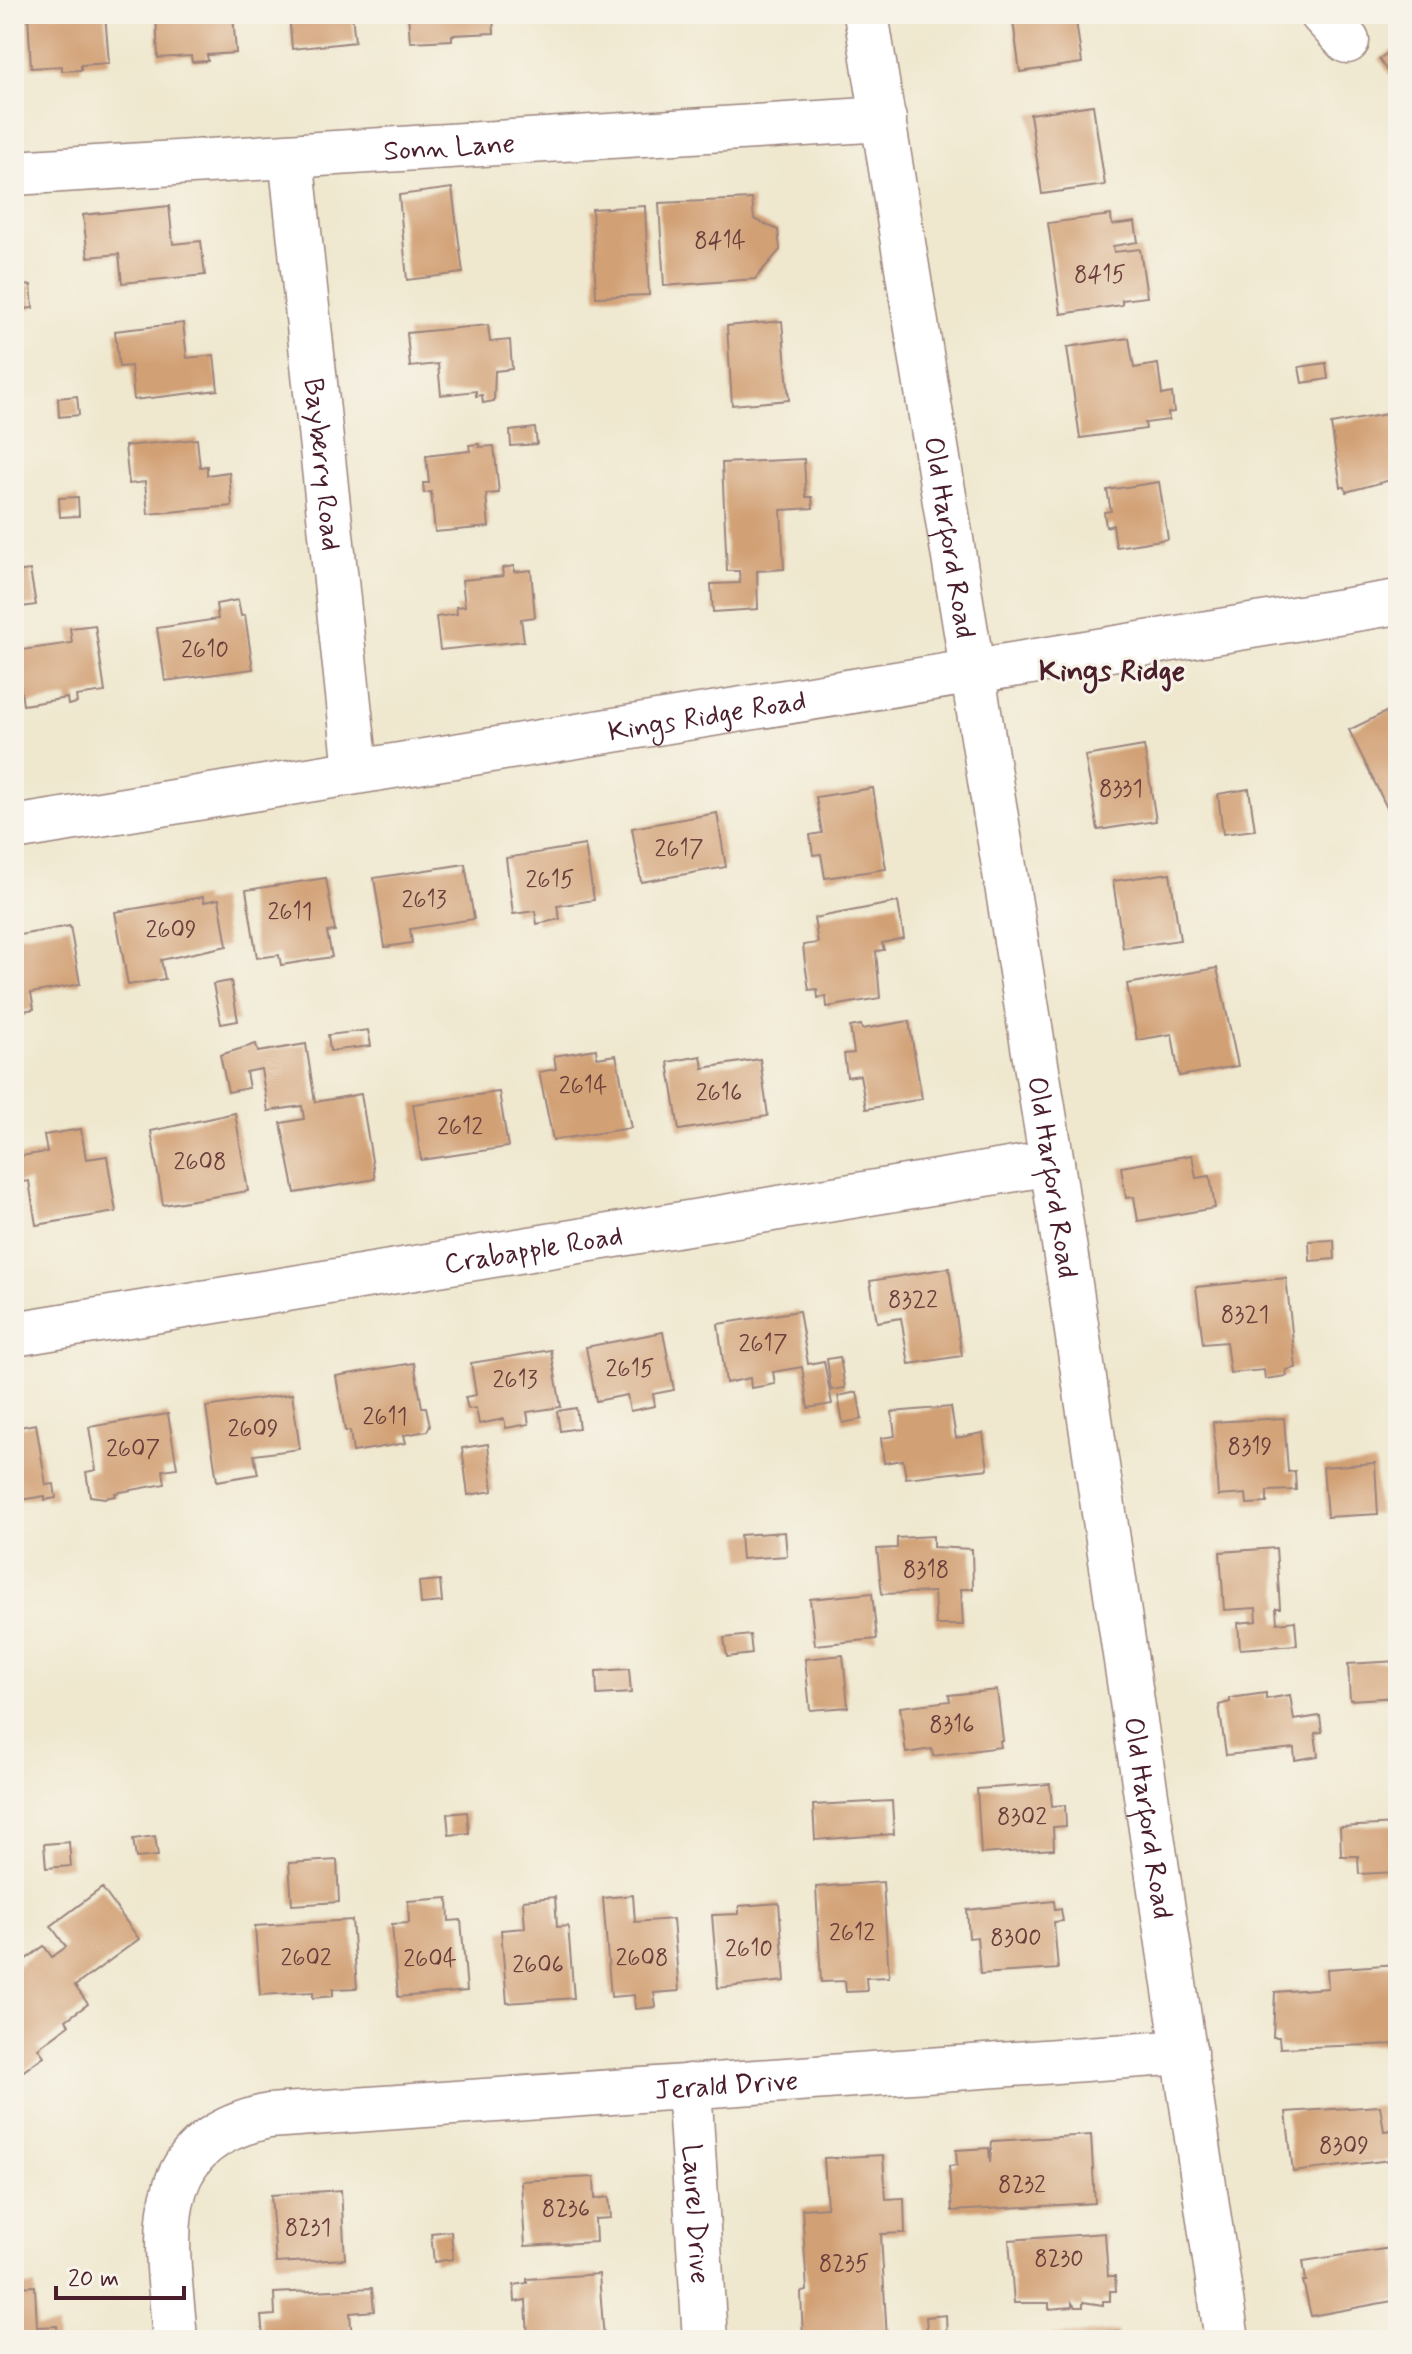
<svg xmlns="http://www.w3.org/2000/svg" width="1412" height="2354" font-family="Mynerve,sans-serif">
  <style>
    .building { fill: #d2a074 }
    .lines { fill: none; stroke-linecap: round; stroke-linejoin: round }
    .minor-casing { stroke: #9c847d; stroke-width: 47 }
    .minor { stroke: #fff; stroke-width: 44 }
    .labels { text-anchor: middle; stroke-width: 6; stroke-linejoin: round; paint-order: stroke }
    .number-label { font-size: 24px; fill: #6c3f3d }
    .street-label { font-size: 28px; fill: #4a1f2b; stroke: #f7f3e8 }
    .neighbourhood-label { font-size: 30px; font-weight: bold; fill: #4a1f2b; stroke: #f7f3e8 }
  </style>
  <rect width="100%" height="100%" fill="#f7f3e8"/>
  <filter id="ink" filterUnits="userSpaceOnUse"><feTurbulence type="fractalNoise" baseFrequency=".0125" numOctaves="2"/><feDisplacementMap in="SourceGraphic" scale="16" xChannelSelector="R" yChannelSelector="G"/><feConvolveMatrix kernelMatrix="1 2 1 2 8 2 1 2 1" color-interpolation-filters="sRGB"/></filter>
  <filter id="wash" filterUnits="userSpaceOnUse"><feTurbulence type="fractalNoise" baseFrequency=".006" numOctaves="4" result="noise"/><feDisplacementMap in="SourceGraphic" scale="32" xChannelSelector="R" yChannelSelector="G"/><feGaussianBlur stdDeviation="1.8" result="paint"/><feColorMatrix in="noise" values="0 0 0 0 0 0 0 0 0 0 0 0 0 0 0 0 0 1.4 0 .05"/><feComposite in="paint" operator="in"/></filter>
  <g filter="url(#wash)">
    <rect width="100%" height="100%" fill="#efe8cf"/>
    <g id="blocks">
      <!-- building -->
      <path class="building" d="M28,14H105L109,63L81,65V70L62,71V66L31,68Z
        M156,14H233L236,53L207,55L208,61L192,62L191,56L158,58Z
        M289,14H352L355,42L292,49Z
        M408,14H493L494,33L452,35V40L410,42Z
        M1012,14H1075L1082,63L1020,72Z
        M1398,46V87L1379,59Z
        M1093,105L1105,185L1042,194L1030,114Z
        M452,188L463,273L407,280L399,195Z
        M752,199L754,219L778,230L780,250L755,279L664,286L659,203Z
        M169,206L173,244L201,241L205,275L122,283L119,254L88,257L83,215Z
        M645,206L649,295L596,297L592,209Z
        M1111,215L1112,225L1135,222L1138,242L1113,246L1114,252L1140,249L1147,297L1122,300V305L1061,314L1048,223Z
        M31,285L33,308L14,310V287Z
        M782,321L789,400L732,405L727,326Z
        M183,323L187,358L214,355L218,390L134,400L131,366L119,367L115,331Z
        M488,325L490,342L510,340L512,369L495,371L494,401L483,403L482,395L476,396V391L441,395L438,364L410,367L407,333Z
        M1129,338L1134,368L1158,364L1162,395L1172,393L1174,412L1168,413L1169,420L1145,423L1146,429L1080,438L1067,347Z
        M1326,363L1328,379L1302,383L1299,367Z
        M77,396L79,415L59,417L58,398Z
        M1398,412V478L1346,492L1345,487H1341L1331,424Z
        M535,428L537,444L511,446L510,431Z
        M197,439L200,467L207,466V475L229,472L232,506L148,514L145,482L129,484L125,446Z
        M479,444V447L494,446L499,493L486,494L489,527L435,532L431,492L424,493L423,483H429L426,456L470,451L469,445Z
        M804,459L806,497H812L813,508L781,510L784,569L757,571L758,609L713,612L711,584L740,583L739,571H727L722,463Z
        M1159,482L1168,539L1116,547L1113,525L1106,527L1104,512L1111,511L1107,490Z
        M78,497L79,516L60,517L59,498Z
        M514,566V572L531,570L535,617L521,619L524,641L440,650L436,617L457,614L456,607L465,606L462,580L503,576L502,568Z
        M30,570L36,605L14,608V572Z
        M238,600L241,616L245,615L253,669L165,681L157,628L218,619L216,604Z
        M95,625L105,692L76,696L77,703L68,705L67,698L23,705L15,651L72,643L70,628Z
        M1392,709L1398,720V812L1391,816L1349,730Z
        M1144,746L1156,821L1098,830L1085,756Z
        M873,788L886,869L825,878L821,854L813,855L810,835L822,833L816,797Z
        M1249,789L1255,830L1223,834L1218,794Z
        M717,813L726,867L641,882L632,828Z
        M585,845L594,900L557,906L560,919L537,924L535,911L513,914L506,858Z
        M465,864L474,919L410,929L412,943L385,947L374,878Z
        M1170,873L1180,940L1123,948L1113,881Z
        M326,878L335,931L327,932L332,957L281,965L279,955L257,958L246,890Z
        M203,897L204,902L219,899L227,946L161,960L165,979L128,985L115,912Z
        M898,902L904,938L882,943L884,950L876,951L880,998L827,1007L826,996L818,998L817,989L809,990L805,963L803,945L818,943L814,918Z
        M70,926L80,984L31,993L34,1009L14,1013V936Z
        M1217,968L1238,1066L1179,1076L1172,1034L1137,1040L1127,984Z
        M231,981L238,1021L221,1024L213,984Z
        M909,1021L922,1099L866,1109L860,1075L847,1077L844,1054L854,1053L850,1027L861,1025L862,1029Z
        M368,1030L371,1046L330,1051L328,1035Z
        M256,1044L258,1052L306,1044L315,1102L361,1094L375,1179L295,1193L281,1123L304,1119L302,1106L268,1111L261,1069L246,1072L249,1088L228,1092L220,1055Z
        M596,1049L597,1058L616,1055L631,1128L553,1140L539,1072L556,1069L554,1056Z
        M701,1056L703,1068L760,1059L768,1116L679,1130L668,1062Z
        M499,1092L508,1147L421,1160L413,1104Z
        M235,1113L248,1191L163,1205L151,1131Z
        M81,1129L86,1159L107,1156L116,1212L36,1225L29,1181L14,1183V1157L47,1152L44,1135Z
        M1192,1155L1196,1178L1210,1176L1215,1208L1138,1221L1134,1197L1126,1198L1121,1167Z
        M1334,1240L1335,1259L1310,1261L1309,1241Z
        M949,1268L962,1356L909,1364L901,1318L877,1322L870,1281Z
        M1286,1278L1296,1368L1286,1370L1287,1376L1265,1379L1264,1370L1230,1373L1226,1342L1203,1344L1196,1287Z
        M799,1311L808,1364L824,1361L832,1404L808,1408L802,1367L773,1372L775,1384L751,1388L750,1378L726,1383L718,1324Z
        M663,1332L674,1390L653,1394L655,1406L630,1411L627,1395L596,1401L586,1347Z
        M551,1350L561,1407L527,1412L529,1424L506,1428L504,1419L479,1424L476,1408L468,1409L465,1397L476,1395L471,1363Z
        M840,1357L845,1388L831,1390L827,1359Z
        M414,1363L422,1407H426L430,1426L427,1431L404,1435L406,1443L353,1452L350,1431H345L336,1376Z
        M857,1392L862,1419L843,1423L838,1396Z
        M292,1394L300,1449L254,1455L258,1474L217,1481L206,1407Z
        M951,1407L956,1438L983,1433L988,1469L906,1478L903,1460L884,1463L881,1438L895,1436L892,1412Z
        M576,1408L579,1428L560,1431L557,1411Z
        M168,1414L177,1468L163,1470L165,1484L115,1493L116,1496L105,1498L90,1496L86,1472L96,1470L89,1427Z
        M1284,1418L1288,1472L1295,1471L1296,1490L1267,1491V1503L1247,1504L1246,1494L1218,1496L1213,1422Z
        M36,1424L46,1485L54,1484L56,1498L45,1500V1496L14,1501V1428Z
        M488,1444L493,1491L468,1495L462,1448Z
        M1375,1463L1378,1514L1327,1517L1323,1467Z
        M785,1532L787,1556L742,1559L740,1535Z
        M933,1536V1547L972,1549L973,1589H961L963,1625H936L934,1592L882,1594L877,1549L897,1548V1538Z
        M1276,1548L1280,1608H1276L1277,1623L1295,1621L1297,1645L1240,1649L1238,1623L1257,1621L1256,1608L1224,1610L1220,1552Z
        M440,1580L442,1602L421,1604L419,1582Z
        M872,1593L877,1639L815,1645L810,1599Z
        M750,1635L752,1654L727,1657L724,1638Z
        M843,1655L848,1707L810,1710L805,1659Z
        M1398,1661V1697L1350,1700L1348,1664Z
        M629,1669L631,1693L597,1695L596,1671Z
        M997,1690L1003,1741H1000L1001,1747L933,1756L932,1749L906,1753L900,1707L950,1701L949,1695Z
        M1266,1693V1699L1290,1695L1294,1720L1320,1716L1322,1732L1315,1733L1318,1756L1295,1760L1294,1748L1226,1755L1219,1705L1230,1702V1698Z
        M1050,1784L1052,1806L1065,1805L1066,1826L1053,1827L1054,1849L981,1854L977,1789Z
        M892,1801L894,1834L815,1840L813,1805Z
        M467,1812L469,1833L449,1835L447,1814Z
        M1398,1824V1872L1359,1874L1358,1856H1341L1340,1827Z
        M155,1836L158,1856L136,1858L133,1839Z
        M69,1842L71,1866L46,1868L44,1844Z
        M337,1860L339,1902L292,1905L289,1863Z
        M883,1882L889,1977L866,1978L867,1991L846,1992L845,1981L821,1982L816,1887Z
        M102,1888L139,1939L75,1986L88,2004L66,2020L69,2025L38,2048L44,2056L14,2078V1968L44,1946L52,1957L66,1947L51,1926Z
        M633,1895L635,1922L673,1919L679,1991L654,1993L656,2007L635,2009L634,1995L611,1997L603,1898Z
        M555,1897L557,1927L568,1926L574,1998L507,2003L501,1930L525,1928L523,1900Z
        M448,1898L449,1921L461,1920L467,1991L398,1997L392,1924L409,1923L408,1901Z
        M1054,1901L1055,1910L1061,1909L1063,1921L1054,1922L1058,1969L980,1974L977,1937L969,1938L967,1910Z
        M779,1903L785,1981L718,1988L712,1915L739,1914V1906Z
        M352,1920L357,1988L333,1989V1996L313,1998V1992L260,1995L255,1926Z
        M1398,1964V2044L1280,2048L1279,2037H1273L1275,1992L1328,1988L1327,1969Z
        M1380,2106L1384,2131L1398,2129V2159L1293,2172L1286,2112Z
        M1091,2135L1095,2203L952,2211L949,2166L957,2165L956,2150L989,2148L990,2162L992,2141Z
        M883,2155L886,2199L904,2198L905,2233L881,2234L887,2340H803L801,2292L807,2291L802,2209L827,2207L824,2158Z
        M594,2177L595,2199L609,2197L611,2218L595,2219L596,2242L525,2246L521,2181Z
        M341,2190L345,2259L276,2263L271,2195Z
        M451,2231L453,2259L434,2262L431,2233Z
        M1105,2233L1108,2276H1115L1116,2291H1110V2301H1103V2305L1083,2302V2307H1075L1072,2303V2307L1049,2309V2303H1014L1009,2240Z
        M1398,2247V2300L1311,2316L1303,2281H1306L1303,2261Z
        M599,2274L604,2340H528L526,2300L515,2302L514,2285L527,2283V2279Z
        M35,2286L37,2327L57,2326L58,2340H14V2287Z
        M372,2288L374,2311L350,2313L352,2340L263,2337L261,2316L275,2315L274,2293Z
        M946,2315L947,2339L928,2340L926,2317Z
        M1118,2331L1119,2340H1047V2336Z"/>
    </g>
  </g>
  <g filter="url(#ink)">
    <use href="#blocks" fill-opacity="0" stroke="#9c847d" stroke-width="2"/>
    <g class="lines">
      <!-- minor casing -->
      <g class="minor-casing">
        <g id="minor">
          <path id="s1" d="M866,14L1052,1163L1227,2340"/>
          <path d="M1322,14L1347,41"/>
          <path id="s2" d="M291,156L356,770"/>
          <path id="s3" d="M14,173L884,119"/>
          <path id="s4" d="M14,828L1398,602"/>
          <path id="s5" d="M14,1334L1052,1163"/>
          <path id="s6" d="M689,2086L705,2340"/>
          <path id="s7" d="M175,2340C168,2242 142,2142 269,2116L1185,2052"/>
        </g>
      </g>
      <!-- minor -->
      <use href="#minor" class="minor"/>
    </g>
  </g>
  <g class="labels">
    <!-- number labels -->
    <g class="number-label">
      <text x="720" y="248">8414</text>
      <text x="1100" y="282">8415</text>
      <text x="205" y="657">2610</text>
      <text x="1121" y="796">8331</text>
      <text x="679" y="856">2617</text>
      <text x="550" y="887">2615</text>
      <text x="424" y="907">2613</text>
      <text x="290" y="919">2611</text>
      <text x="171" y="937">2609</text>
      <text x="583" y="1093">2614</text>
      <text x="719" y="1100">2616</text>
      <text x="460" y="1134">2612</text>
      <text x="200" y="1169">2608</text>
      <text x="913" y="1307">8322</text>
      <text x="1245" y="1322">8321</text>
      <text x="763" y="1351">2617</text>
      <text x="630" y="1376">2615</text>
      <text x="515" y="1387">2613</text>
      <text x="385" y="1424">2611</text>
      <text x="253" y="1436">2609</text>
      <text x="1250" y="1454">8319</text>
      <text x="133" y="1456">2607</text>
      <text x="926" y="1577">8318</text>
      <text x="952" y="1732">8316</text>
      <text x="1022" y="1824">8302</text>
      <text x="852" y="1940">2612</text>
      <text x="1016" y="1945">8300</text>
      <text x="749" y="1956">2610</text>
      <text x="306" y="1965">2602</text>
      <text x="642" y="1965">2608</text>
      <text x="430" y="1966">2604</text>
      <text x="538" y="1972">2606</text>
      <text x="1344" y="2153">8309</text>
      <text x="1022" y="2192">8232</text>
      <text x="566" y="2216">8236</text>
      <text x="308" y="2235">8231</text>
      <text x="1059" y="2266">8230</text>
      <text x="844" y="2271">8235</text>
    </g>
    <!-- street labels -->
    <g class="street-label">
      <text dy="10" stroke="none"><textPath href="#s3" startOffset="436">Sonn Lane</textPath></text>
      <text dy="10" stroke="none"><textPath href="#s2" startOffset="310">Bayberry Road</textPath></text>
      <text dy="10" stroke="none"><textPath href="#s1" startOffset="530">Old Harford Road</textPath></text>
      <text dy="10" stroke="none"><textPath href="#s4" startOffset="702">Kings Ridge Road</textPath></text>
      <text dy="10" stroke="none"><textPath href="#s1" startOffset="1178">Old Harford Road</textPath></text>
      <text dy="10" stroke="none"><textPath href="#s5" startOffset="526">Crabapple Road</textPath></text>
      <text dy="10" stroke="none"><textPath href="#s1" startOffset="1826">Old Harford Road</textPath></text>
      <text dy="10" stroke="none"><textPath href="#s7" startOffset="736">Jerald Drive</textPath></text>
      <text dy="10" stroke="none"><textPath href="#s6" startOffset="128">Laurel Drive</textPath></text>
    </g>
    <!-- neighbourhood labels -->
    <g class="neighbourhood-label">
      <text x="1112" y="680">Kings Ridge</text>
    </g>
  </g>
  <!-- margin -->
  <rect width="1412" height="2354" fill="none" stroke="#f7f3e8" stroke-width="48"/>
  <!-- scale -->
  <path d="M56 2286v12h128v-12" fill="none" stroke="#4a1f2b" stroke-width="4"/>
  <text x="68" y="2286" font-size="24" fill="#4a1f2b" stroke="#f7f3e8" stroke-width="6" paint-order="stroke">20 m</text>
</svg>
